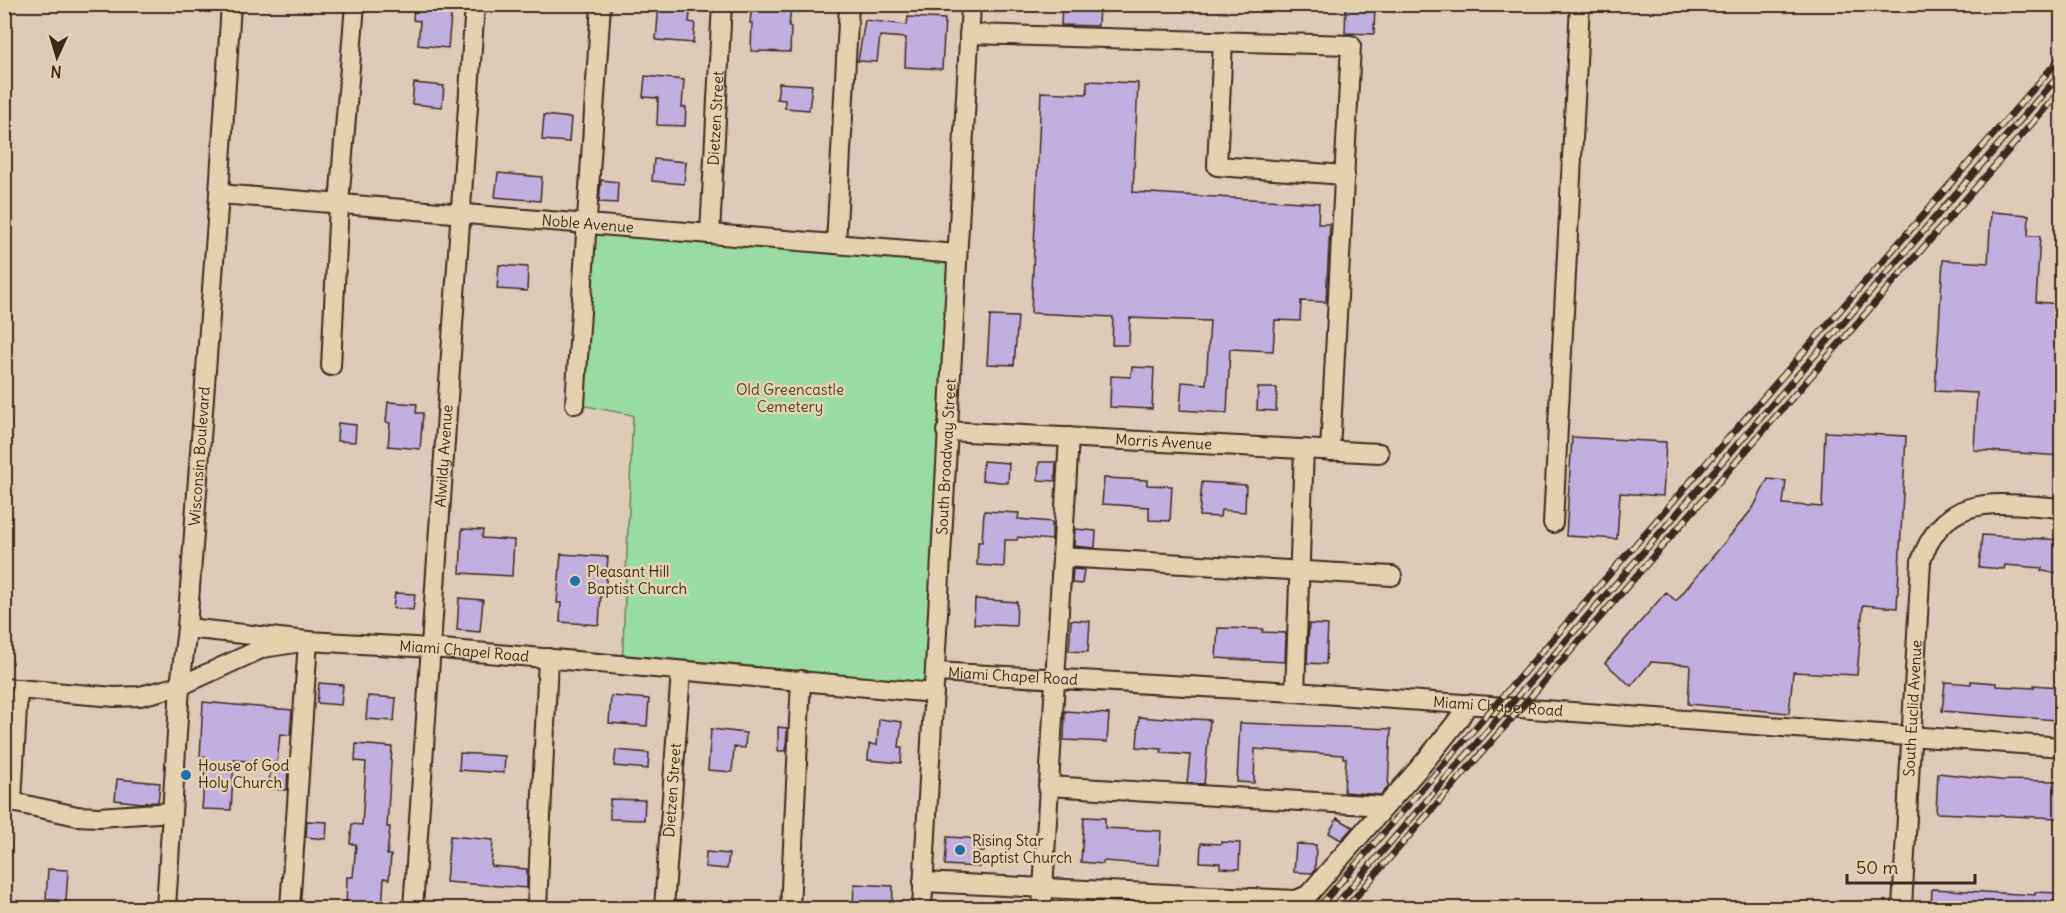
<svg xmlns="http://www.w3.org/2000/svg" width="2066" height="913" font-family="Delius,sans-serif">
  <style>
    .green { fill: #9adaa4; stroke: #6a8261; stroke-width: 1.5 }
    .building { fill: #c2afe0; stroke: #3b2a1e; stroke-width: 1.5 }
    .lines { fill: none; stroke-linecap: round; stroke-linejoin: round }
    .minor-casing { stroke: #3b2a1e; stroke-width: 22 }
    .minor { stroke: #e5d1af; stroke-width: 18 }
    .rail-casing { stroke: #3b2a1e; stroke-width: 7 }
    .rail { stroke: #e5d1af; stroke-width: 4.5; stroke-dasharray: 14; stroke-linecap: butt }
    .poi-dot { fill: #1f6fb2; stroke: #e5d1af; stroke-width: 2 }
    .labels { text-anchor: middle; stroke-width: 5; stroke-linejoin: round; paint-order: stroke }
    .street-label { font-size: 15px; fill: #3b2a1e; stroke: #e5d1af }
    .park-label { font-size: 15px; fill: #494432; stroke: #e5d1af }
    .poi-label { font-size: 15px; fill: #3b2a1e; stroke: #e5d1af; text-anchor: start }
  </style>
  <rect width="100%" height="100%" fill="#decab9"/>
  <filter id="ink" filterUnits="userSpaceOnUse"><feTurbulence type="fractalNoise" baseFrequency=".0167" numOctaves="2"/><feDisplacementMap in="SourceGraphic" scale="12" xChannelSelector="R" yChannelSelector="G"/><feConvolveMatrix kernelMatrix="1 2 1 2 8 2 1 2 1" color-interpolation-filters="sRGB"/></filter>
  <g filter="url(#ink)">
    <!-- green -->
    <path class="green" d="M585,224L957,254L934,693L622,666L633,415L575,404Z"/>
    <!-- building -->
    <path class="building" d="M414,4H452L448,48L418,45L420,21L413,20Z
      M659,4H691L689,22L695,23L693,43L656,40Z
      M752,4L791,6L789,27H791L790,52L751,51L752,23H750Z
      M1062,4H1099L1098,26L1061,25Z
      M1346,4H1375L1374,34L1345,33Z
      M908,17L945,19L942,69L905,67L906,38L880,36L877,62L858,61L865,20L907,25Z
      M645,76L684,80L682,107H686L685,126L657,125L658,98L643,97Z
      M1087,81L1138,83L1133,192L1319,203L1318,224H1330L1326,302L1301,301L1300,321L1275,320L1273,351L1230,349L1227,413L1180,410L1182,382L1206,384L1210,321L1130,318L1129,345H1112L1113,317L1031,313L1041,92L1087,94Z
      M414,83L444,86L442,107L412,104Z
      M779,83L812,85L809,110L785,108V100L777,99Z
      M544,115L571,118L569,142L542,140Z
      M654,159L686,162L684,184L652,181Z
      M498,173L542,177L540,201L495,197Z
      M601,180L618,182L617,203L599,202Z
      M1991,212L2029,215L2028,236H2040L2036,302L2061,304V456L1974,450L1977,393L1935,391L1943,260L1988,263Z
      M499,265L528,267L527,291L497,289Z
      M990,316L1018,317L1014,365L987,364Z
      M1132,367L1154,368L1152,409L1110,407L1111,376L1131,377Z
      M1258,388H1277L1276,411L1257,410Z
      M388,402L417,404L416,413H423L420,449L388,446L390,423L386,422Z
      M338,423L356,425L355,442L337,441Z
      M1825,432L1906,436L1897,608L1863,605L1857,675L1793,672L1789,713L1688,704L1690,665L1651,662L1631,686L1605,663L1666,592L1676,601L1753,508L1768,479L1786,481L1783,504L1822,507Z
      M1572,437L1666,442L1663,496L1620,493L1617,539L1566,536Z
      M983,461L1009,463L1008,483L982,480Z
      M1039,462H1056L1055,481L1038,480Z
      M1104,478L1147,480V485L1172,486L1170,521L1149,520V507L1102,504Z
      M1202,482L1246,485L1245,512L1221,510L1220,517L1199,516Z
      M984,511L1019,513L1018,519L1052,522V540L1018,537L1017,540H1005L1004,567L977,565L978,542H982Z
      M462,529L483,530L482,538L514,540L512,576L460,573Z
      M1075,529L1096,531L1095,548L1074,546Z
      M1982,535L2060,540L2061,573L2041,571L2042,568L2005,565L2004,569L1979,567Z
      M561,554L608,557L605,592H601L599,625L560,622L561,603H557Z
      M1073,569L1084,570L1082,584L1072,583Z
      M395,593L415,594L413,610L393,608Z
      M459,598L483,600L480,632L457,630Z
      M975,599L1017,602L1016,626L974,624Z
      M1071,620L1090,621L1088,652L1069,651Z
      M1309,624L1328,625L1326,664L1307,663Z
      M1218,628L1263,629L1262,632L1286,633L1285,662L1216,658Z
      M1971,681L1996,683V686L2034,688V685L2058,687L2056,720L1942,711L1945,682L1971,684Z
      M319,683L343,685L341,705L317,703Z
      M368,696L396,698L394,721L366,719Z
      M611,696L649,699L647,726L609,723Z
      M203,702L292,710L290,735L280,734L277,763L234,760L231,810L202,809L206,757H200Z
      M1065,711L1109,714L1107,742L1064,740Z
      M1139,717L1164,719V717L1210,720L1204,784L1187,783L1190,755L1161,753L1162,749L1137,747Z
      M879,719L902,722L899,747H902L901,763L868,760L869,744L877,745Z
      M1240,723L1391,729L1388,787L1381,795L1344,792L1346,758H1343V755L1255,749L1254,783L1237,782Z
      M778,727L787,728L786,751H778Z
      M711,729L746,733L745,748L734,747L732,772L708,770Z
      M356,744L392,747L387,827H390L387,855H391L389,879L384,878L382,909H346L347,877H353L356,844H350L352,824L362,825L366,762L355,761Z
      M616,750L649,753L648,769L614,766Z
      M460,753L505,756L504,773L459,770Z
      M270,765L288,766L287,790L269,789Z
      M1938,773L2000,780L2061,781L2059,818L1936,813Z
      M117,779L160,783L158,802L143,803L115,800Z
      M610,799L645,800L644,820L610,819Z
      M1084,817L1105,818V828L1161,831L1159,865L1103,861V864L1081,862Z
      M1337,818L1353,827L1341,840L1329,833Z
      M307,821L327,822L326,839L306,837Z
      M450,836L493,840L491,866L527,869V888L446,882Z
      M947,837L985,839L984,852H979V867L945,865Z
      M1221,842L1240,843L1239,869L1220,868V863L1200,862L1201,843L1221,844Z
      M1296,844L1316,845L1315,870L1312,873L1294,872Z
      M706,852L729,854L727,869L705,867Z
      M48,869L68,870L66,901L46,899Z
      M854,884L893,886L892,909H853Z
      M1932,889L2035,895V892L2056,893L2055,909H1931Z"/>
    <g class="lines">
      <!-- minor casing -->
      <g class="minor-casing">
        <g id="minor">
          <path d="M969,34L1351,45L1330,451"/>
          <path d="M1223,41L1217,166L1345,175"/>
          <path id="s1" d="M219,194L957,254"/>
          <path id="s2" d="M710,234L722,4"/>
          <path d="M836,244L849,4"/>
          <path d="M331,366L339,204L355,4"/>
          <path d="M575,404L601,4"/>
          <path id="s3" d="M946,431L1379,453"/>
          <path d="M1553,523L1580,4"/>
          <path d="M1062,557L1392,576"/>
          <path d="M187,628L308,641L290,908"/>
          <path id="s4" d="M935,672L1295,692L2062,747"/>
          <path id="s5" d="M4,688L115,697L140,696L180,686L263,648L308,641L431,648L934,693"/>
          <path d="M1295,692L1304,449"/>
          <path d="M1048,786L1384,806"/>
          <path d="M4,801L12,802L18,689"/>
          <path d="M12,802L77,816L99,817L172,812"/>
          <path d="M923,882L1296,900"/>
          <path id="s6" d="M166,908L180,686L187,628L219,194L231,4"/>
          <path id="s7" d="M413,908L475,4"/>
          <path d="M537,908L548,658"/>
          <path id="s8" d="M664,908L681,671"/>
          <path d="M790,908L801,680"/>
          <path id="s9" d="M922,908L971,4"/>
          <path d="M1042,908L1069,437"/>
          <path d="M1289,908L1296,900L1308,895L1426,760L1459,719L1468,704"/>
          <path id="s10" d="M1902,908L1921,561C1946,489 2000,504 2062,508"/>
        </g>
      </g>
      <!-- minor -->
      <use href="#minor" class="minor"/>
      <!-- rail casing -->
      <g class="rail-casing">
        <path id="rail" d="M1318,908L2062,56
          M1333,908L2062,72
          M1346,908L2062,89"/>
      </g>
      <!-- rail -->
      <use href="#rail" class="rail"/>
    </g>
  </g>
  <!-- markers -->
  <g class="poi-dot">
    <circle cx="575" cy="581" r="6"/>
    <circle cx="186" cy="775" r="6"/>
    <circle cx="960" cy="850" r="6"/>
  </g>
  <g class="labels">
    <!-- street labels -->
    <g class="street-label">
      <text dy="5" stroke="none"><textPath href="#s2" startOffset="116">Dietzen Street</textPath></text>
      <text dy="5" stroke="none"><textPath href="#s1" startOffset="370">Noble Avenue</textPath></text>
      <text dy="5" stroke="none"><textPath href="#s3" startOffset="218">Morris Avenue</textPath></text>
      <text dy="5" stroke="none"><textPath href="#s7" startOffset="453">Alwildy Avenue</textPath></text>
      <text dy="5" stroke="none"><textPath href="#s9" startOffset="452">South Broadway Street</textPath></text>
      <text dy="5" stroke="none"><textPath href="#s6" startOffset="453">Wisconsin Boulevard</textPath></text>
      <text dy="5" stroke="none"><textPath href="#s5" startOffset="471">Miami Chapel Road</textPath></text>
      <text dy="5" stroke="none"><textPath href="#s4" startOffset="78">Miami Chapel Road</textPath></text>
      <text dy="5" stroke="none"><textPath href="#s4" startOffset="564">Miami Chapel Road</textPath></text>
      <text dy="5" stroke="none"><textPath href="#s10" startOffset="200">South Euclid Avenue</textPath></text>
      <text dy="5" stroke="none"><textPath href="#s8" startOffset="118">Dietzen Street</textPath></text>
    </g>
    <!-- park labels -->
    <g class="park-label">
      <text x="790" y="395">Old Greencastle<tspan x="790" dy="17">Cemetery</tspan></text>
    </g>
    <!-- poi labels -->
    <g class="poi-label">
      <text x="587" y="577">Pleasant Hill<tspan x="587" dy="17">Baptist Church</tspan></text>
      <text x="198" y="771">House of God<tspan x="198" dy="17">Holy Church</tspan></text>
      <text x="972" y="846">Rising Star<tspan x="972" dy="17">Baptist Church</tspan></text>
    </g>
  </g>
  <!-- margin -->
  <rect width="2066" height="913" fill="none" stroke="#e5d1af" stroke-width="24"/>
  <rect x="12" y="12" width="2042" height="889" fill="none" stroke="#3b2a1e" stroke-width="2" filter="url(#ink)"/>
  <!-- north arrow -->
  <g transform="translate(57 57) rotate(184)" stroke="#e5d1af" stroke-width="4.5" paint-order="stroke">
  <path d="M0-4.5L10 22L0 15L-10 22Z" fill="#3b2a1e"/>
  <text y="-9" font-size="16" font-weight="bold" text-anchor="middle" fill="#3b2a1e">N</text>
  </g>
  <!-- scale -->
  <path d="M1847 874v9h128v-9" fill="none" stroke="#3b2a1e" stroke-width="3"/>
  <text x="1856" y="874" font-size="18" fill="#3b2a1e" stroke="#e5d1af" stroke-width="4.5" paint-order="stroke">50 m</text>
</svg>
